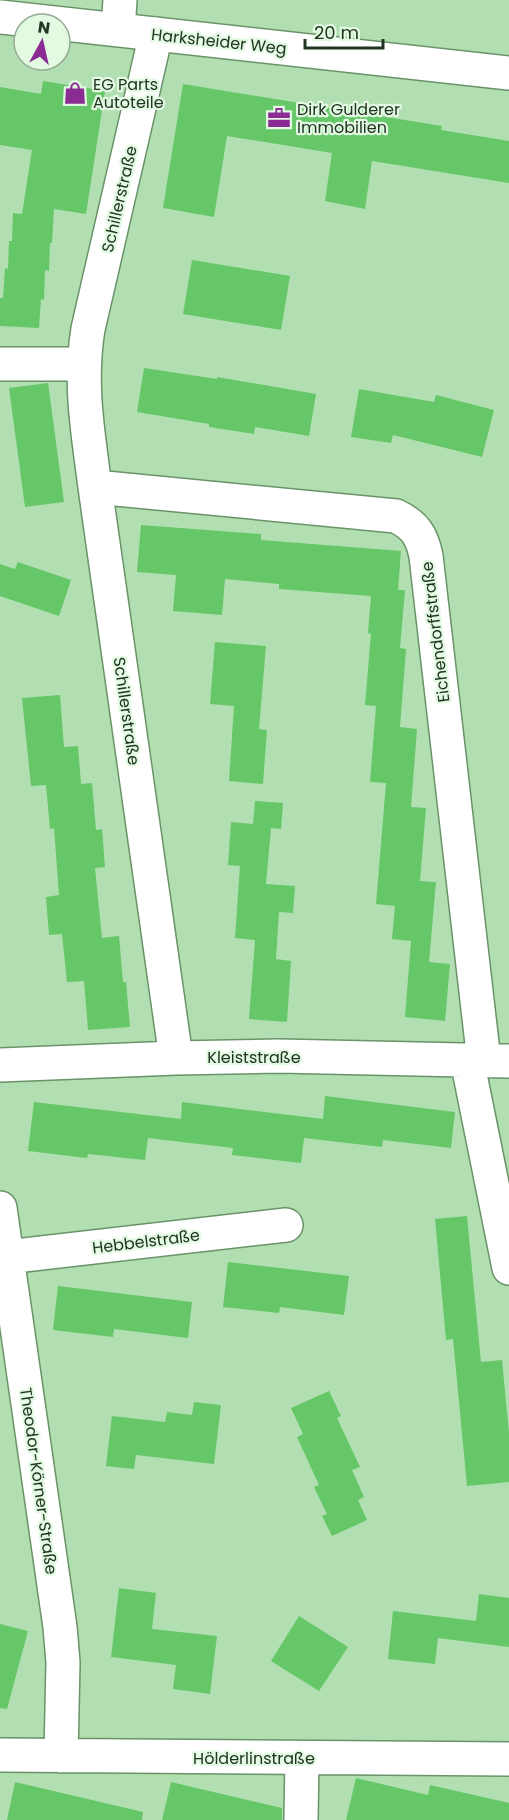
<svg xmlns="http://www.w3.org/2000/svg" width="509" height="1820" font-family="Poppins,sans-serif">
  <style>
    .building { fill: #65c768 }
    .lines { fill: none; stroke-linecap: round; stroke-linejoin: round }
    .minor-casing { stroke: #699368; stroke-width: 36 }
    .major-casing { stroke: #699368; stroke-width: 36 }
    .minor { stroke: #fff; stroke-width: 33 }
    .major { stroke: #fff; stroke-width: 33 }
    .labels { text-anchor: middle; stroke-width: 4.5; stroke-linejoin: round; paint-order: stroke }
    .street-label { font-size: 16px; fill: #223422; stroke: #e2f9e2 }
    .poi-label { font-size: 16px; fill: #223422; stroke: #e2f9e2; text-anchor: start }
  </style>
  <rect width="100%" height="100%" fill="#b2dfb1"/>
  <!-- building -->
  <path class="building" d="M43,81L105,91L86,214L54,209L52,243H50L49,271L45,270L44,300L41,299L39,328L0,326V298H3L5,268L8,269L9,241H12L13,213L22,214L32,150L0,145V87L41,94Z
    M183,84L336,109L337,104L381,111L380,116L442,126L441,130L509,141V183L372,161L365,209L325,201L332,153L227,136L214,217L163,208Z
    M192,260L290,276L281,330L183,314Z
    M144,368L217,379V377L316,394L309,436L255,427L254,434L209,427V424L137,412Z
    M48,383L64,502L25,507L9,388Z
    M359,389L434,402L436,395L494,410L482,457L393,435L391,443L351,437Z
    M141,525L261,534V540L401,551L398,590H405L400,648L406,649L400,727L417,729L411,807L426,808L420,881L436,882L429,962L450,964L445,1021L405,1017L411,941L392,939L395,906L376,904L386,783L370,782L376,706L365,705L371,634L368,633L371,596L279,589V584L225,579L222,615L173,611L176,575L137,572Z
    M18,562L71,580L59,616L0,596V564L15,569Z
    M215,642L266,646L259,729L267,730L263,784L229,781L234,706L210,704Z
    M60,695L64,747L78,746L81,784L92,783L96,830L102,829L105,867L95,868L102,938L119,936L123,982H126L130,1027L88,1030L84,981L67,982L62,934L49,935L46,897L59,895L54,828L50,829L46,785L31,786L22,698Z
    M255,801L283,803L281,829L271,828L266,884L295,886L293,913L279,912L276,959L291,961L287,1022L249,1019L255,940L235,938L240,866L228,865L231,822L253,824Z
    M325,1096L455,1112L451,1148L383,1140L382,1147L304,1138L301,1163L232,1155L233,1148L148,1138L145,1160L88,1154L87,1158L28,1151L34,1102L181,1119L182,1102L323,1119Z
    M467,1216L481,1362L502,1360L509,1433V1482L467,1486L453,1339L446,1340L435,1219Z
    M228,1262L349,1276L344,1315L280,1307L279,1313L223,1307Z
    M58,1286L192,1302L188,1338L114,1329L113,1337L53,1330Z
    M329,1391L341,1416L337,1418L360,1467L352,1470L364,1497L358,1500L367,1520L332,1536L322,1516L327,1514L314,1487L319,1485L297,1437L303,1434L291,1408Z
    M194,1402L221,1405L214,1464L136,1455L134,1469L106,1466L112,1416L165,1422L167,1412L192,1415Z
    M119,1588L156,1593L152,1629L217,1636L210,1694L173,1689L176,1665L111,1657Z
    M479,1594L509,1598V1647L438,1638L435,1664L388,1659L393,1611L476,1621Z
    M299,1616L348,1647L319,1691L271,1661Z
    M0,1624L28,1631L7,1709L0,1708Z
    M356,1778L428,1795L430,1785L509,1803V1820H346Z
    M15,1782L143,1812L142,1820H7Z
    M171,1782L282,1808V1820H162Z"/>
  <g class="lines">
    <!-- minor casing -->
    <g class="minor-casing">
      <path id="minor" d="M118,29L120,0
        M156,34L88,329C79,385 88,432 95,487L176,1058
        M0,364H84
        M95,487L396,516C415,525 422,536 426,556L484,1061
        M467,1060L509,1268
        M0,1065L176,1058L279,1056L509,1061
        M0,1208L60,1627L63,1662L61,1756
        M7,1257L286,1225
        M0,1755L509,1759
        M301,1820L302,1758"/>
    </g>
    <!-- major casing -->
    <g class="major-casing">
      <path id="major" d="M0,17L509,73"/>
    </g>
    <!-- minor -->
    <use href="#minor" class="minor"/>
    <!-- major -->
    <use href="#major" class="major"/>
  </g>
  <!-- icons -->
  <defs>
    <g id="shop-bare" transform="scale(1.8)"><path d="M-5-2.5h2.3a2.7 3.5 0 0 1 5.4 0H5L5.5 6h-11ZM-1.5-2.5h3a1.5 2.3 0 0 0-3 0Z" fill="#8b2b94" stroke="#e2f9e2" stroke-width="2.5" paint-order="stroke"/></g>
    <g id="office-bare" transform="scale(1.8)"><path d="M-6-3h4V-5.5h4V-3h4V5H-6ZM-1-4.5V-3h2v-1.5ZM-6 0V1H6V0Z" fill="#8b2b94" stroke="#e2f9e2" stroke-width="2.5" paint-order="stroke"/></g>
  </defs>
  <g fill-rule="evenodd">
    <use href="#shop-bare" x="75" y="93"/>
    <use href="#office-bare" x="279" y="118"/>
  </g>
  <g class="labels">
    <!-- street labels -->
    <g class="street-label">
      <text transform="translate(219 41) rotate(6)" y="6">Harksheider Weg</text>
      <text transform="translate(119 199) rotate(-77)" y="6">Schillerstraße</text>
      <text transform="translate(435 632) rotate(-97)" y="6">Eichendorffstraße</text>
      <text transform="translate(127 711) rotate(82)" y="6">Schillerstraße</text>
      <text x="254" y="1063">Kleiststraße</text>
      <text transform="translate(146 1241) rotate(-7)" y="6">Hebbelstraße</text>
      <text transform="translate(39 1481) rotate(82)" y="6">Theodor-Körner-Straße</text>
      <text x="254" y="1764">Hölderlinstraße</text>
    </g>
    <!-- poi labels -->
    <g class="poi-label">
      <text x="93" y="90">EG Parts<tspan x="93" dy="18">Autoteile</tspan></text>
      <text x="297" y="115">Dirk Gulderer<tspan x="297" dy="18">Immobilien</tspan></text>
    </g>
  </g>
  <!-- north arrow -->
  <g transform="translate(42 42) rotate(8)"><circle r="28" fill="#e2f9e2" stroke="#95aa95" stroke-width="1.5"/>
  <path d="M0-4.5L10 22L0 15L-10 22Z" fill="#8b2b94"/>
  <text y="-9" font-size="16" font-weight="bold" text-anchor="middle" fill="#223422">N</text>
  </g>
  <!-- scale -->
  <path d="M305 39v9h78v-9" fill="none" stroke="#223422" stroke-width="3"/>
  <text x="314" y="39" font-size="18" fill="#223422" stroke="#e2f9e2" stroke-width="4.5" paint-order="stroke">20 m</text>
</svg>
